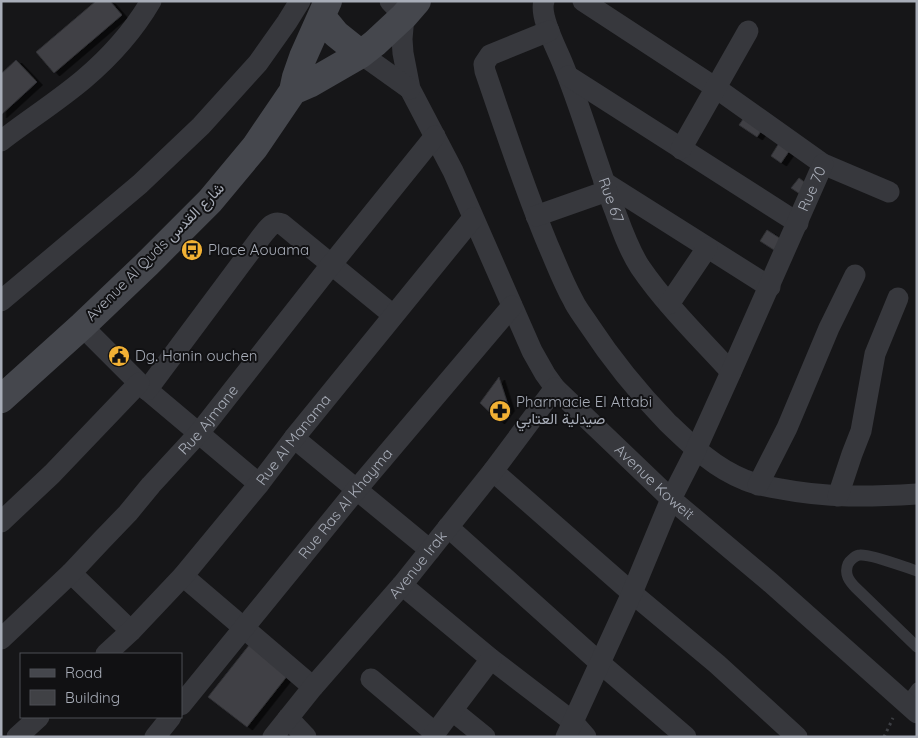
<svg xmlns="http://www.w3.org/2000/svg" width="918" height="738" font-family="Quicksand,Vazirmatn,sans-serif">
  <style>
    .building { fill: #404145; stroke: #303034; filter: url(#shadow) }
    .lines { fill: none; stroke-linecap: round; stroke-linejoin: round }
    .path { stroke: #3d3f44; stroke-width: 3; stroke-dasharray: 2.5 4; stroke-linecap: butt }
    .lane { stroke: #37383d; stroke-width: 11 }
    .street { stroke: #37383d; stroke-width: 21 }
    .secondary { stroke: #45474d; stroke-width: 28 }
    .labels { text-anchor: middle; stroke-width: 4; stroke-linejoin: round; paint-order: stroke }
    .street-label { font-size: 15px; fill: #a8adb8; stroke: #111113 }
    .poi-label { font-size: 15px; fill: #a8adb8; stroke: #111113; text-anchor: start }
  </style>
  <defs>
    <filter id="shadow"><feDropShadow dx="5.5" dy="3" stdDeviation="0" flood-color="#0009"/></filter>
  </defs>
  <rect width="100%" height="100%" fill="#161618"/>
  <!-- building -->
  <path class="building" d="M96,1H110L122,15L54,73L36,52Z
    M16,60L37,82L1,115V74Z
    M748,112L766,124L757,137L739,125Z
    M779,143L790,150L781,163L771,156Z
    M799,178L807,184L800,194L791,188Z
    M767,230L781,239L774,250L760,241Z
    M499,377L509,408L499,421L480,403Z
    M250,644L288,675L247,727L208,697Z"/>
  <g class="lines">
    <!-- path -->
    <path class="path" d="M884,737L893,718"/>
    <!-- lane -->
    <path class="lane" d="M917,571C904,567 872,554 860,555C856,555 850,560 848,564C844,574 849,581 856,588L917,647
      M906,703L917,688"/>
    <!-- street -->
    <g class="street">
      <path id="s1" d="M390,1L404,16L402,39L403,53L410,89L453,171L532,351L545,374L555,388L671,499L771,583L917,713"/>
      <path id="s2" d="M544,1C539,16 556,47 562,62C582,110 596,162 615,211C622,230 629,250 640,267C666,305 700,338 731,372"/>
      <path d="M583,1L716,88L823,164L889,192"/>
      <path d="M549,31L490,55L484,64L485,71C505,129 524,188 548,245C556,263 563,282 573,300C577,309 584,317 589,325C612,360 638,392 667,422C691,445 714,468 745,480C757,485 769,487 781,489C827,498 870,497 917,494"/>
      <path d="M361,54L410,89"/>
      <path d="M568,76L798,223"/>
      <path d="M1,141C28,120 58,101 84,79C110,57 134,30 151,1"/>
      <path d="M681,149L748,31"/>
      <path d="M604,182L770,287"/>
      <path d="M536,216L607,191"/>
      <path d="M1,301L140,184L201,126L258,63L287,22L300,1"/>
      <path d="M669,304L707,248"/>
      <path d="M82,326L139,383L259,484"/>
      <path d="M147,390L261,237C267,230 272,220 282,224L393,315"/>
      <path d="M294,438L430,550"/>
      <path d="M493,471L632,593L717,664L797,737"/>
      <path d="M758,485L787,428L829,328L855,275"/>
      <path d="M838,496L852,454L861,431L875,354L898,298"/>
      <path d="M1,522L52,474L139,383"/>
      <path d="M448,527L600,663L686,737"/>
      <path d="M71,573L131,631"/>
      <path d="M183,576L313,687"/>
      <path d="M402,585L491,659L572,721L586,737"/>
      <path id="s3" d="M1,639L71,573L101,541L128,513L151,485L199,433L331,265L435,136"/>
      <path id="s4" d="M106,654L131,631L183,576L259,484L294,438L473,218"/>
      <path d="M371,679L435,733"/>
      <path id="s5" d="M181,705L357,489L512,306"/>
      <path d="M453,711L485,737"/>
      <path d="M288,718L306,737"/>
      <path d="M17,737L39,717"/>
      <path d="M155,737L171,717"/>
      <path id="s6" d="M273,737L313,687L402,585L493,471L555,388"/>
      <path d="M432,737L491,659"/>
      <path id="s7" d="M566,737L632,593L671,499L694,454L731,372L823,164"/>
    </g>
    <!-- secondary -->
    <path class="secondary" d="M322,17L336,34L361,54
      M293,91L309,84L361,54L375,43L404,16L417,1
      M1,399L82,326L148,263L210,201L255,147L293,91L296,77L303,57L328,1"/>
  </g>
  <!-- icons -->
  <defs>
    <g id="bus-disc" transform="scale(1.125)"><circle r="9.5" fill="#f2b134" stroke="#111113"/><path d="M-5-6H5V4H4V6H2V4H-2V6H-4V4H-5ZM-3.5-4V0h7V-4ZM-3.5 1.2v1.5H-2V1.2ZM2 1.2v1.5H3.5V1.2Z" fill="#111"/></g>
    <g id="civic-disc" transform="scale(1.125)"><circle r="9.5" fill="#f2b134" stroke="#111113"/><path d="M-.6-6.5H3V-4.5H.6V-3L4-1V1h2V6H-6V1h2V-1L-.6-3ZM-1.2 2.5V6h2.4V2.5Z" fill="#111"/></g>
    <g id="pharmacy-disc" transform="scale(1.125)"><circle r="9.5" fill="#f2b134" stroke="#111113"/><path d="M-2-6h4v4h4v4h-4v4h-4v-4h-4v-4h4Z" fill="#111"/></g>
  </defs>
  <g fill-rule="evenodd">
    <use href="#bus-disc" x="192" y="250"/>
    <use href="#civic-disc" x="119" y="356"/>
    <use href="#pharmacy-disc" x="500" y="411"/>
  </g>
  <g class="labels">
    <!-- street labels -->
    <g class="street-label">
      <text dy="5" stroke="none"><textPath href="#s7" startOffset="601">Rue 70</textPath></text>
      <text dy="5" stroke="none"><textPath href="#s2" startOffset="211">Rue 67</textPath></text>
      <text transform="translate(155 252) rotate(-45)" y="5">Avenue Al Quds شارع القدس</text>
      <text dy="5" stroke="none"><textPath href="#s3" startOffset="302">Rue Ajmane</textPath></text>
      <text dy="5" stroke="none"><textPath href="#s4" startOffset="285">Rue Al Manama</textPath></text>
      <text dy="5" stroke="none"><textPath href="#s1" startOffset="564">Avenue Koweit</textPath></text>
      <text dy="5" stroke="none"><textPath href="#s5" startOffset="260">Rue Ras Al Khayma</textPath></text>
      <text dy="5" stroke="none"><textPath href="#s6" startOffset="225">Avenue Irak</textPath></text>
    </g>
    <!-- poi labels -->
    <g class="poi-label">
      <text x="208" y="255">Place Aouama</text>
      <text x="135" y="361">Dg. Hanin ouchen</text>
      <text x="516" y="407">Pharmacie El Attabi<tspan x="516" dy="17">صيدلية العتابي</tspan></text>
    </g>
  </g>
  <!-- border -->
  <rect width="918" height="738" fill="none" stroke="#a8adb8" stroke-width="5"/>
  <!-- legend -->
  <rect x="20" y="653" width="162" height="65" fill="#111113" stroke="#4d4f55"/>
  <rect x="30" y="669" width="25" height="8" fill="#45474d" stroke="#4d4f55"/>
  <text x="65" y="678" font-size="15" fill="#a8adb8">Road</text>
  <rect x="30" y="690" width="25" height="15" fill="#404145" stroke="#4d4f55"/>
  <text x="65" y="703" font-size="15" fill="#a8adb8">Building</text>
</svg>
